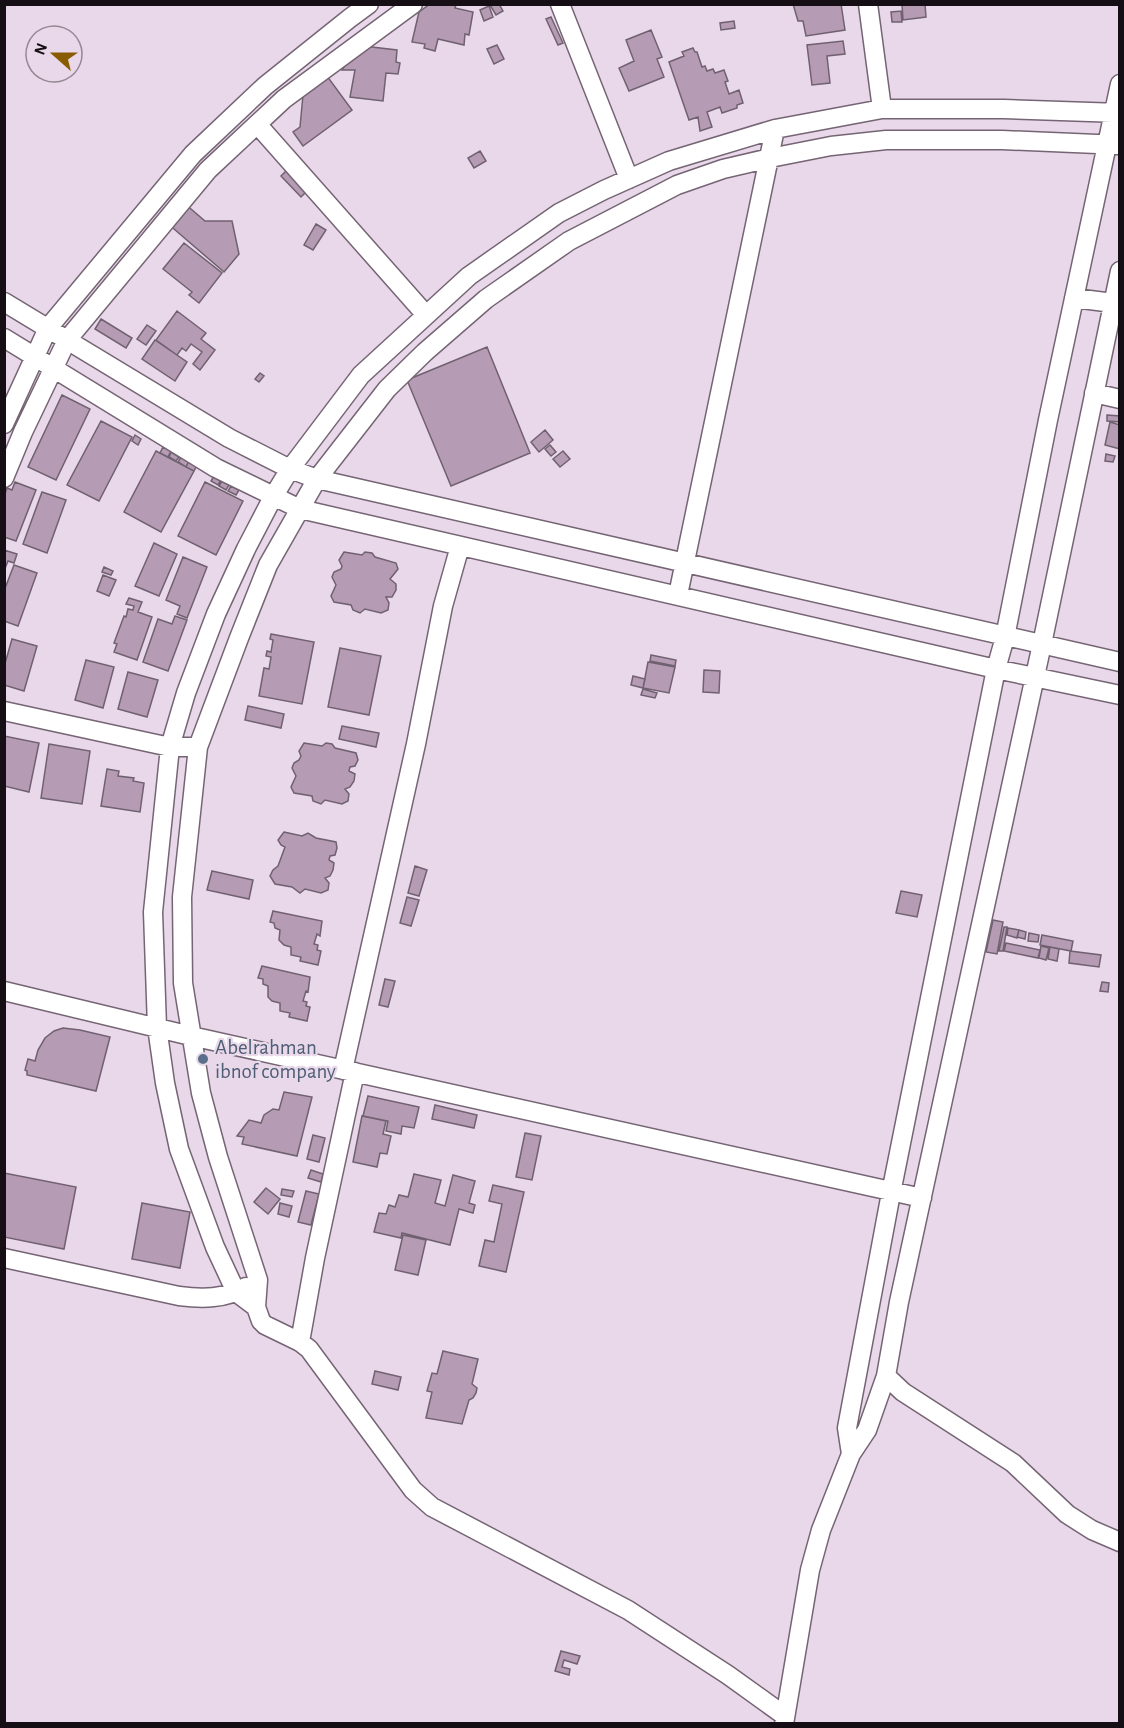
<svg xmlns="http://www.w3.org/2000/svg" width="1124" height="1728" font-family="'Alegreya Sans',sans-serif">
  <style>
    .building { fill: #b69bb5; stroke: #706170; stroke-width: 1.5 }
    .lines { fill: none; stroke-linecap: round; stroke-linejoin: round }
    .minor-casing { stroke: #756574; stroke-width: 21 }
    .minor { stroke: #fff; stroke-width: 18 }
    .service-dot { fill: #5c6f8a; stroke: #e9d8e9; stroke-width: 2 }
    .labels { text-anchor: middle; stroke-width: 4.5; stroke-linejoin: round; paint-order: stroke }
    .service-label { font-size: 21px; fill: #4e5e75; stroke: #e9d8e9; text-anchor: start }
  </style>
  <rect width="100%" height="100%" fill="#e9d8e9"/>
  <!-- building -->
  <path class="building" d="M430,4H456L455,8L473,12L469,35L465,34L464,45L438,39L435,51L424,48L425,44L412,42L419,12Z
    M499,4L503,11L496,15L490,5Z
    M793,4H841L845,30L806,36L803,21H798Z
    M902,4H925L926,17L903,20Z
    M489,6L493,17L484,21L480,10Z
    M901,11L902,22H892L891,12Z
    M551,17L563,43L558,45L546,19Z
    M734,21L735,28L721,30L720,23Z
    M651,30L662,57L657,59L664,77L629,91L619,68L634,61L626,40Z
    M843,41L845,54L827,56L830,83L812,85L807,45Z
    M497,45L504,59L494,64L487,49Z
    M363,46L397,50L396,62L400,63L398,74L386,73L383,101L350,97L355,70H342L351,55Z
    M693,48L695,52H697L702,67L705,66L707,71L713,69L715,73L724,70L728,81L725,82L729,94L739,90L743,103L737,105V108L722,113L720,107L707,112L712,127L700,131L698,117L689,120L669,62L684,56L682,52Z
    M324,72L352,110L303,146L293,132L300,127L303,95L306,94L308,88Z
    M480,151L486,161L474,168L468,158Z
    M289,168L309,189L301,197L281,176Z
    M184,203L205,221H232L239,254L224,272L167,223Z
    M316,224L326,230L313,250L304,245Z
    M184,243L222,273L199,303L189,295L192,292L163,269Z
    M177,311L206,333L201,339L215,350L200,370L193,364L202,352L191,344L186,351L182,348L177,355L156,340Z
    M101,319L132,338L126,348L95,329Z
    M147,325L156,331L146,345L137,339Z
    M155,340L187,362L175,381L142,359Z
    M487,347L530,453L451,486L407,380Z
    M260,373L264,376L259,382L255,379Z
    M62,395L90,409L56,480L28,467Z
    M1107,415L1120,416V422L1107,421Z
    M101,421L132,437L99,501L67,485Z
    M1110,422L1120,425V449L1105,445Z
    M545,430L553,440L539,452L531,442Z
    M135,435L141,439L138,445L132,441Z
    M550,445L556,452L551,456L545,449Z
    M163,447L171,451L168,457L160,453Z
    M156,451L194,471L161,532L124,512Z
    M563,451L570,459L560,467L553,459Z
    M171,452L179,457L176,461L169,457Z
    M1106,454L1115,456L1113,462L1105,461Z
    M181,457L189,461L186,467L178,462Z
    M189,461L197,465L194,471L186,467Z
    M214,476L221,480L218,485L211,481Z
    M222,481L229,485L226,490L219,486Z
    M15,482L36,490L16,541L4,537V496L7,488L12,490Z
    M205,482L243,501L216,555L178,536Z
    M231,486L239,490L236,495L228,491Z
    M42,492L66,500L47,553L23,544Z
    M154,543L177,554L159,596L135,586Z
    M4,550L17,554L14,563L8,561L4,571Z
    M344,552L362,555L365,552L372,553L375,557L396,563L398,569L390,579L396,584V590L392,597H386L389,603L388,610L381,613L365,609L360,613L353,610L351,605L334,602L331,596L336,585L332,577L334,572L341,569L342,566L339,560Z
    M183,557L207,567L187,618L177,614L180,606L166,600Z
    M14,565L37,573L18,626L4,621V591Z
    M104,567L113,571L111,575L102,572Z
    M103,575L116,580L109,596L97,591Z
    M129,598L142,602L138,612L152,617L137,660L114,652L117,644L114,643L124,616L126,617L128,609L133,610L134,606L126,604Z
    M175,616L187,620L168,671L143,662L158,619L172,624Z
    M271,634L314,642L302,704L259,696L264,668L269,669L271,657L266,656L267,651L271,652L273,640L270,639Z
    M12,639L37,646L24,691L4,685V667Z
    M340,648L381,656L369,715L328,707Z
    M651,655L676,660L675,666L650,661Z
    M86,660L114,667L103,708L75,700Z
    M648,662L675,667L669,693L643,688Z
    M704,670L720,671L719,693L703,692Z
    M128,672L158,680L147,717L118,709Z
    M633,676L645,679L643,688L631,685Z
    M643,689L657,693L655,698L641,695Z
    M248,706L284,714L281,728L245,720Z
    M342,726L379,733L376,747L339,739Z
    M4,736L39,743L29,792L4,786Z
    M304,743L322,746L326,743L332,744L335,748L356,753L358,760L355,766L350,767L349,771L355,774L354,781L350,787L345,789L349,794L348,801L342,804L325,800L321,804L313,801L312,796L294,793L291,787L296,776L292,768L294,763L299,760L301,756L299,751Z
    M49,744L90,751L82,804L41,798Z
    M107,769L119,771L118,776L134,778L133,781L144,783L140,812L101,806Z
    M284,832L302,836L308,833L316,838L336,842L337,848L335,855L330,856L329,860L334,863L333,870L330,876L325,878L329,883L328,890L321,893L305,889L300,893L292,887L275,884L270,876L273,870L278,866L285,847L281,845L278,840Z
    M415,866L427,870L419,896L408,893Z
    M212,871L253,880L249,899L207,890Z
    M901,891L922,895L917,917L896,913Z
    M407,897L419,900L411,926L400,923Z
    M273,911L322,921L320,936L317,934L314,944L318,945L317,950L321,951L318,965L300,961L301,957L291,955V947L284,945L279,940L280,930L275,928L274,923L270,922Z
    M993,920L1003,922L997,954L986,952Z
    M1004,927H1007L1003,951H999Z
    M1008,928L1019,930L1017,938L1007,935Z
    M1019,930L1026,932L1025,939L1017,937Z
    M1029,933L1039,935L1038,942L1028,941Z
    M1042,935L1073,941L1071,951L1040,945Z
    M1006,943L1040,950L1038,958L1004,951Z
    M1041,946L1049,948L1046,960L1039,958Z
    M1050,947L1059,949L1057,961L1048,959Z
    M1070,951L1101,955L1099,967L1069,963Z
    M262,966L310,977L308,992L306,991L303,1001L307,1002L306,1006L310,1007L307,1021L289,1017L290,1013L280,1011V1003L272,1001L268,997V986L263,984V979L258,978Z
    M385,979L395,981L388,1007L379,1005Z
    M1102,982L1109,983L1108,992L1100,991Z
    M63,1028L80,1030L110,1037L96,1091L27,1075V1071L25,1070L28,1059L35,1061L38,1050L45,1038L54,1031Z
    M284,1092L312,1097L297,1156L242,1144L244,1137L237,1136L249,1120L261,1123L264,1115L273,1109L279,1110Z
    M368,1096L419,1107L414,1128L402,1126L401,1134L386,1131L388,1121L363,1116Z
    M435,1105L477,1115L474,1128L432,1119Z
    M362,1116L386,1121L383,1134L391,1136L387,1154L380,1153L377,1167L353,1162Z
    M525,1133L541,1136L532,1180L516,1177Z
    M313,1135L325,1138L319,1162L307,1159Z
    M311,1170L323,1174L321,1182L308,1178Z
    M4,1173L76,1187L64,1249L4,1237Z
    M414,1174L441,1180L435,1203L445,1206L453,1175L475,1181L469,1203L475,1205L473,1213L459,1209L450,1245L402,1233L401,1238L374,1232L379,1213L386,1214L389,1205L395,1207L399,1195L408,1197Z
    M493,1185L524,1192L506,1272L479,1266L485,1240L494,1242L502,1204L489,1201Z
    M266,1188L280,1199L268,1214L254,1202Z
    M282,1189L294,1191L292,1197L281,1195Z
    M306,1191L319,1194L311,1225L298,1222Z
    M142,1203L190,1212L180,1268L132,1259Z
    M280,1203L292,1206L289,1217L278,1214Z
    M403,1235L426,1240L418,1275L395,1270Z
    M443,1351L478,1359L472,1384L477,1388L476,1393L473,1398L469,1400L462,1424L426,1418L432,1392L427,1391L432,1373L437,1374Z
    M375,1371L401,1377L398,1390L372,1384Z
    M561,1651L580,1656L577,1664L564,1660L562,1667L570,1669L569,1675L555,1671Z"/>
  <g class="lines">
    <!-- minor casing -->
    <g class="minor-casing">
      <path id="minor" d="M560,4L629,179
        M868,4L882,109
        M257,124L426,315
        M1074,298L1113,303
        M4,302L229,438L290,469L317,479L1120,662
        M4,338L216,468L300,509L996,669L1120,695
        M1094,393L1120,399
        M4,424L48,328L193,154L265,86L350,18L369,4
        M4,478L23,432L67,340L208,170L284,99L413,4
        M678,595L775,129
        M4,711L170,747H198
        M4,991L191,1036L922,1198
        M343,1070L416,744L443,606L460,546
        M4,1258L179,1296C203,1299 224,1299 246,1287
        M256,1307L236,1292L215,1247L179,1149L165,1083L157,1027L153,912L170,747L186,693L216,614L246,549L273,497L290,469L361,375L469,276L559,213L604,190L669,161L775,129L882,109H1004L1120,113
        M300,1342L315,1258L355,1072
        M886,1376L903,1392L1013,1463L1067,1514L1092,1530L1120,1542
        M851,1454L847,1428L891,1193L996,669L1005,637L1048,420L1120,84
        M785,1716L728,1675L628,1610L432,1507L413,1490L309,1349L300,1342L265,1325L261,1321L256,1307L258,1280L218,1157L201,1093L183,983L182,897L198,747L239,638L268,565L317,479L387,389L425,352L486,299L569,241L677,185L723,169L770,158L831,146L886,140H1002L1120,145
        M784,1724L810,1570L821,1530L851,1454L867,1430L886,1376L899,1302L1042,644L1120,271"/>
    </g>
    <!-- minor -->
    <use href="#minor" class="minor"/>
  </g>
  <!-- markers -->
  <circle class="service-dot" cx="203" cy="1059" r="6"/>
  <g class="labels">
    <!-- service labels -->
    <g class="service-label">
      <text x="215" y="1054">Abelrahman<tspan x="215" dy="24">ibnof company</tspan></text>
    </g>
  </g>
  <!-- border -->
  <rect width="1124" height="1728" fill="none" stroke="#150f15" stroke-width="12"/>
  <!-- north arrow -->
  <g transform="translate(54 54) rotate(291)"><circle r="28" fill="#e9d8e9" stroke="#948894" stroke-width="1.5"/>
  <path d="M0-4.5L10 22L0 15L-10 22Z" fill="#895c00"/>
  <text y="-9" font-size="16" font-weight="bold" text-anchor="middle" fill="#150f15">N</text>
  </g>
</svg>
